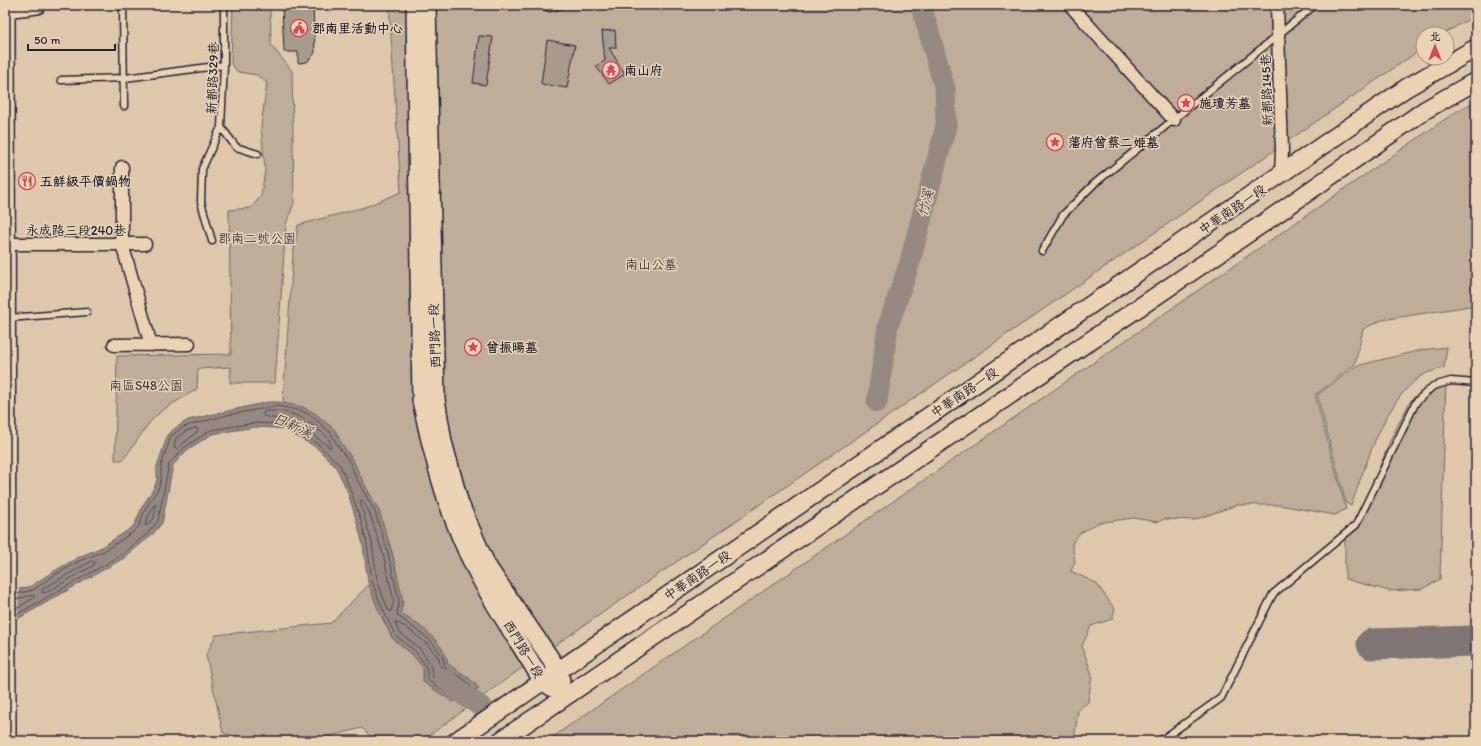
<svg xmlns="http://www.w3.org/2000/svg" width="1481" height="746" font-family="Itim,'LXGW WenKai TC',sans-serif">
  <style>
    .green { fill: #bfad99; stroke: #70686a }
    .water { fill: #968981; stroke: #686065 }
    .pier { fill: #dec8ac }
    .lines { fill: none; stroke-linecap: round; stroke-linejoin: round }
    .shore { stroke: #504b57; stroke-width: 1 }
    .river { stroke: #968981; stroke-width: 21 }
    .taxiway { stroke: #807574; stroke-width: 31 }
    .building { fill: #a99b8c; stroke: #22223b }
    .lane-casing { stroke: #22223b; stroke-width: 9 }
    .street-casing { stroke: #22223b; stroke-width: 15 }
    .secondary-casing { stroke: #22223b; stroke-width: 20 }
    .lane { stroke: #ead3b3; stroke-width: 6 }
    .street { stroke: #ead3b3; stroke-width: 12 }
    .secondary { stroke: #ead3b3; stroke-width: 17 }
    .labels { text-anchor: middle; stroke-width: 3; stroke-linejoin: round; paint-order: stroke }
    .poi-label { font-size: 13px; font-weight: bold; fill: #22223b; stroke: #ead3b3; text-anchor: start }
    .street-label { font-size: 13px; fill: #22223b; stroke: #ead3b3 }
    .park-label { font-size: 13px; fill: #413e4e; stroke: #ead3b3 }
    .water-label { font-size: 14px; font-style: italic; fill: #454150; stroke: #ead3b3 }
  </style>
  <rect width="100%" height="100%" fill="#dec8ac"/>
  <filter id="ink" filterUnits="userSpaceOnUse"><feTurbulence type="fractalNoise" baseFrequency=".025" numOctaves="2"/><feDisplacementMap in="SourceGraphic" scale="8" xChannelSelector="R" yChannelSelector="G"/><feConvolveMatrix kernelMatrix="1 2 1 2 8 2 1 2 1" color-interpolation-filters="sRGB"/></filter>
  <g filter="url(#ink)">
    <!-- green -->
    <path class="green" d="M233,5H270L271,45L292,71L294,203L286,224L275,383H230L231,367L198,369L197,389L161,411L150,422L123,460H115L117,356L231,354L229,210L251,208L261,196L265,170L261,126L267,83L257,75L238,72L231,64Z
      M389,5H1476V15L1443,34H1423V48L512,675L422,741H375L362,728L311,741H255L223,733L206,655L216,635L331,623L376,577L346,462L282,415L293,255L298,225L365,207L401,192Z
      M1476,101V305L1382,320L1363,329L1355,364L1315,395L1346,509L1335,515L1279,505H1237L1194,520L1164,519L1158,522L1133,518L1098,523L1080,533L1072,543L1075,562L1071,571L1096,583L1115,609L1112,619L1091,626L1082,646L1092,675L1088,702L1078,710L1074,741H547L1457,111Z
      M1447,347L1444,368C1437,370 1427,372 1421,376C1382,404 1367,463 1351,506L1346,503L1317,395L1356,366L1421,350Z
      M1446,381L1440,579L1422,589L1389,591L1345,579V535L1362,512L1391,438L1411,400L1431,384Z"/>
    <!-- water -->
    <path class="water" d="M268,402H278L303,407L316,414L335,430L340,441L354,462L359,474L379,511L392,552L403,601L401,613C420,626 443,640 448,664L469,678L479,688L453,702L423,682V668L412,654L392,638L377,607L368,582L363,545L357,522L347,490L336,467L316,447L283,429L275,428L255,427L212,434L187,450L173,465L162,523L152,535L124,558L7,625L11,591L31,586L51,573L77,558L102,547L130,529L135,524L142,507L154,488L157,480V466L168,434L174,429L188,420Z"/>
    <!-- pier -->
    <path class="pier" d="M19,587L18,621L9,626L5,591Z"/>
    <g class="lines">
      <!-- shore -->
      <path class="shore" d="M269,411C287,410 303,416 316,428C323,434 330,436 331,447H329L320,440L287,421L263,416V413Z
        M197,428L198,431L177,449L174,448L176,438L186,431Z
        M361,500L363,501L370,514L383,554L394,601L391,611L388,610L377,580L372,543L360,502Z
        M156,505L154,519L146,526L145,524L153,506Z
        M92,561L95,562L94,565L45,593L42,592L43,589Z
        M16,594L33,590L53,576L79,561L104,551L133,532L139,526L145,509L158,489L161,481V466L171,436L183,427L227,415L278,406L302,411L313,417L331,433L336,443L351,464L355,476L375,512L388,553L399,601L397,615L431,641L442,655L445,667L466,681L471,687L453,697L428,680L426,666L415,651L395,635L381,605L372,581L367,544L361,520L350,489L340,465L318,444L285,426L276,424L255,423L211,430L185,447L169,464L158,521L149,532L122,555L16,615
        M16,599L33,595L35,597L16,609
        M395,622L406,627L427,644L438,657L442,670L462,684V687L453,691L433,678L430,663L419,648L399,632Z"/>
      <!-- river -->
      <path class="river" d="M877,402L888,326L909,265L946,126L945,89L921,5
        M444,678L465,696L482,707"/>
      <!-- taxiway -->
      <path class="taxiway" d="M1372,644L1476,641"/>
    </g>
    <!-- building -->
    <path class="building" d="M282,5H313L315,53L307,62L298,63V52H284Z
      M615,30L616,48H609L625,74L609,84L596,66L605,61L602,31Z
      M479,36L493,37L486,85L473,83Z
      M547,40L575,45L567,88L541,84Z"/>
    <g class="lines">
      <!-- lane casing -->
      <g class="lane-casing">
        <path id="lane" d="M123,5L124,106
          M224,5V65L221,127L236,147L258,154
          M541,5L550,8L559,5
          M61,80L125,78L224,65
          M212,241L201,202L202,169L221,127
          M1042,251L1063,215L1094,184L1315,5
          M8,318L87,312
          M1160,741L1221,698L1273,594L1356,525L1416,402L1433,386L1451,381L1476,383"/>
      </g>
      <!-- street casing -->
      <g class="street-casing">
        <path id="street" d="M1070,5L1174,120
          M1277,5L1282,150L1281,175
          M122,167V244L151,345
          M6,244H145
          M114,345L189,344"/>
      </g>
      <!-- secondary casing -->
      <g class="secondary-casing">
        <path id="secondary" d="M6,5L7,741
          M415,5L421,400C433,458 448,516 476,570C495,608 521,645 543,682L553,688
          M427,5L436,399L443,442L460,504L487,566L559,671L561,681
          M5,9L37,5
          M456,741L1406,88L1476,48
          M500,741L1268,220L1425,110L1476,81"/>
      </g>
      <!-- lane -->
      <use href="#lane" class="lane"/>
      <!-- street -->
      <use href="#street" class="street"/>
      <!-- secondary -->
      <use href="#secondary" class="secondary"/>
    </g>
  </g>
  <!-- icons -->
  <defs>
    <g id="civic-ring" transform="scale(0.9)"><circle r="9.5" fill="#ead3b3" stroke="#d1495b" stroke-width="1.5"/><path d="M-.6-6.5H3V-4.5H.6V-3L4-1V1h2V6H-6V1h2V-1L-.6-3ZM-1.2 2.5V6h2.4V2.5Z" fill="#d1495b"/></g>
    <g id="temple-ring" transform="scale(0.9)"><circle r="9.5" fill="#ead3b3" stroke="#d1495b" stroke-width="1.5"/><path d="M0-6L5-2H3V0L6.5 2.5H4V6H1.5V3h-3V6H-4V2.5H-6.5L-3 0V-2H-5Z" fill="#d1495b"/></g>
    <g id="sight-ring" transform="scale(0.9)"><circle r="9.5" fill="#ead3b3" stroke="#d1495b" stroke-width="1.5"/><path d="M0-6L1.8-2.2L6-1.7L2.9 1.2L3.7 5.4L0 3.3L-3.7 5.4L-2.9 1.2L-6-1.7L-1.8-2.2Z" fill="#d1495b"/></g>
    <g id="restaurant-ring" transform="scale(0.9)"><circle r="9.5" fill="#ead3b3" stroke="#d1495b" stroke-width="1.5"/><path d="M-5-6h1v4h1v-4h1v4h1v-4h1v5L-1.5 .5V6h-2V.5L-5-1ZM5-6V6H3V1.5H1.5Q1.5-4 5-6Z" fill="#d1495b"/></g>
  </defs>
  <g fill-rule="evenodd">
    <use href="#civic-ring" x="299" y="28"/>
    <use href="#temple-ring" x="611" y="70"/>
    <use href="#sight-ring" x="1186" y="103"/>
    <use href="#sight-ring" x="1055" y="142"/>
    <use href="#restaurant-ring" x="27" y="181"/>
    <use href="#sight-ring" x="473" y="347"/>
  </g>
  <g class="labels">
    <!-- poi labels -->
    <g class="poi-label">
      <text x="312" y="33">郡南里活動中心</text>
      <text x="624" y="75">南山府</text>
      <text x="1199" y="108">施瓊芳墓</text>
      <text x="1068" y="147">藩府曾蔡二姬墓</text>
      <text x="40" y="186">五鮮級平價鍋物</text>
      <text x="486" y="352">曾振暘墓</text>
    </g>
    <!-- street labels -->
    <g class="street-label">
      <text transform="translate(212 78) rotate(-88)" y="5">新都路329巷</text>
      <text transform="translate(1266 90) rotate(-92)" y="5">新都路145巷</text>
      <text transform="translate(1232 209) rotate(-34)" y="5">中華南路一段</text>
      <text x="76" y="235">永成路三段240巷</text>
      <text transform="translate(434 336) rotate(-92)" y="5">西門路一段</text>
      <text transform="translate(964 392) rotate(-34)" y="5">中華南路一段</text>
      <text transform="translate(697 575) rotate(-34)" y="5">中華南路一段</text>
      <text transform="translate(524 649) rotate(59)" y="5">西門路一段</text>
    </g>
    <!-- park labels -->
    <g class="park-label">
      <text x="257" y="243">郡南二號公園</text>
      <text x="651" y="269">南山公墓</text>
      <text x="146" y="390">南區S48公園</text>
    </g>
    <!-- water labels -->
    <g class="water-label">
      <text transform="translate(925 203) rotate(-75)" y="5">竹溪</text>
      <text transform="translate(293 425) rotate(22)" y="5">日新溪</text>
    </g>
  </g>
  <!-- margin -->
  <rect width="1481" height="746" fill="none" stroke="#ead3b3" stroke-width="20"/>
  <rect x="10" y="10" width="1461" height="726" fill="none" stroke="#22223b" stroke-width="1.5" filter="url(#ink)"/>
  <!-- north arrow -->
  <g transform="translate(1435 46)"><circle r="19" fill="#ead3b3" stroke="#9a8c83"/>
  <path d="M0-3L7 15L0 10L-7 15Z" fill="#d1495b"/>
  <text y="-6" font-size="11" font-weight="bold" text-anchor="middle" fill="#22223b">北</text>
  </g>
  <!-- scale -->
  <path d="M28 44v6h87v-6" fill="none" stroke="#22223b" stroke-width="2"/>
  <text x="34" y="44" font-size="12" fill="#22223b" stroke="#ead3b3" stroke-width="3" paint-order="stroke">50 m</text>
</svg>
